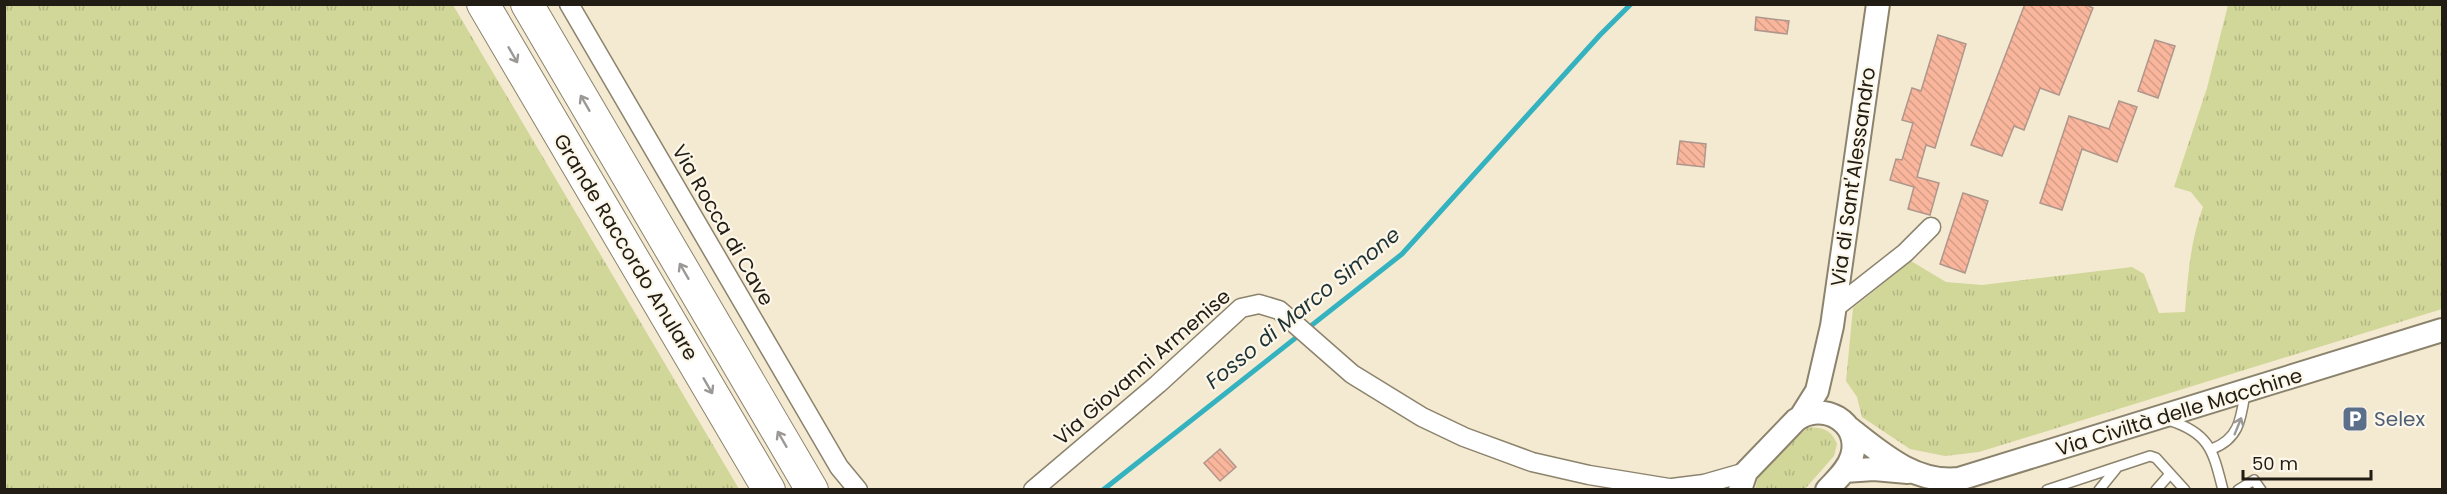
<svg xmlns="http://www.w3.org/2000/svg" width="2447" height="494" font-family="Poppins,sans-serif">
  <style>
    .grass { fill: url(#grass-tufts) }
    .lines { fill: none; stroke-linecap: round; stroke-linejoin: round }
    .stream { stroke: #35b2c0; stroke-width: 5 }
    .building { fill: url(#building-back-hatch); stroke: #af968c; stroke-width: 1.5 }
    .service-casing { stroke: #8c836d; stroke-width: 12 }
    .minor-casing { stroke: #8c836d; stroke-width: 21 }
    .tertiary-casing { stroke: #8c836d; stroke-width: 26 }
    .motorway-casing { stroke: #8c836d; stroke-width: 34 }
    .service { stroke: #fff; stroke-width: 9 }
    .minor { stroke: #fff; stroke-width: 18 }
    .tertiary { stroke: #fff; stroke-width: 22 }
    .motorway { stroke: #fff; stroke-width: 32 }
    .oneway { stroke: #9b9995 }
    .labels { text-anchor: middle; stroke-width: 4.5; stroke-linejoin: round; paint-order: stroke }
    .street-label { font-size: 20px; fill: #211d14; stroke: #fdf7e9 }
    .service-label { font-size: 20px; fill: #4e5e75; stroke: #fdf7e9; text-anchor: start }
    .water-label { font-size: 21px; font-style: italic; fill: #1e3336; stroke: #fdf7e9 }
  </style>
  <defs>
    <pattern id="grass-tufts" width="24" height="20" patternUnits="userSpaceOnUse" patternTransform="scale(1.5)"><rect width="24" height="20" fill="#d1d699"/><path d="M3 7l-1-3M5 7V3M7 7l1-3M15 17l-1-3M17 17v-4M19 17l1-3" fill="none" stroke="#b3b783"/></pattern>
    <pattern id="building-back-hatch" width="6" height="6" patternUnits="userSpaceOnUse" patternTransform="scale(1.5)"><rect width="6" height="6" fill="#f9b69d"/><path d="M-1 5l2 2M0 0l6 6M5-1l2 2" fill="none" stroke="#d59c86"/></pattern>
  </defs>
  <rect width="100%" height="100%" fill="#f4ead1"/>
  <!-- grass -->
  <path class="grass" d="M4,5H453L739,489H5Z
    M2228,5H2442V309L1979,452L1945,456L1910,449L1862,417L1857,397L1846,381L1853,308L1911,261L1946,282L1982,285L2132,267L2144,274L2159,313L2185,312C2188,276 2190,242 2203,207L2191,192L2174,187L2207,88Z
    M1807,428C1821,426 1832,430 1837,444L1834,456L1805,489L1755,490L1758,477L1763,471Z"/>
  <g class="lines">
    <!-- stream -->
    <path class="stream" d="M1103,490L1402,254L1600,35L1631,4"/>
  </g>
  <!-- building -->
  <path class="building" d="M2025,4H2084L2093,8L2059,95L2040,88L2024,130L2014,126L2002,156L1971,145Z
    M1756,17L1789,21L1787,34L1755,30Z
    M1938,35L1966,44L1935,148L1926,145L1917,177L1939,183L1930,215L1908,209L1914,187L1890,180L1896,159L1902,160L1913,123L1902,120L1912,88L1921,91Z
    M2155,40L2175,46L2158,98L2138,91Z
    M2119,101L2137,107L2117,162L2082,149L2062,210L2040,203L2069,116L2109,129Z
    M1680,141L1706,144L1704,167L1677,164Z
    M1963,193L1988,201L1965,273L1940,264Z
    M1220,449L1236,467L1220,481L1204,463Z"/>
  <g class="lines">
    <!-- service casing -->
    <g class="service-casing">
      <path id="service" d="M2168,420C2210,433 2213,451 2223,490
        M2212,449C2239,439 2241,419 2245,393
        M2047,490L2150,456L2156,458L2185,490
        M2099,490L2116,469
        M2156,490L2170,474
        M2238,490L2254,480L2261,490"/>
    </g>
    <!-- minor casing -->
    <g class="minor-casing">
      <path id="minor" d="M569,4L839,467L858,490
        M1835,308L1905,253L1931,227
        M1672,488L1704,484L1746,472
        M1033,490L1158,384L1241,308L1259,304L1279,310L1352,374L1422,417L1464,437L1532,462L1589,475L1681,490"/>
    </g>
    <!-- tertiary casing -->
    <g class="tertiary-casing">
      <path id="tertiary" d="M1802,415L1817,391L1832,326L1878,4
        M1849,428C1881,453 1915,484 1959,479L2442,330
        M1844,471L1874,469L1908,472
        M1740,490L1746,472L1796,420C1822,400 1862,422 1852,456C1848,470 1836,480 1827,490"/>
    </g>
    <!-- motorway casing -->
    <g class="motorway-casing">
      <path id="motorway" d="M483,4L769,490
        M527,4L812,490"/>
    </g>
    <!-- service -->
    <use href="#service" class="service"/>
    <!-- minor -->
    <use href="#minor" class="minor"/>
    <!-- tertiary -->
    <use href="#tertiary" class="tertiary"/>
    <!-- motorway -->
    <use href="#motorway" class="motorway"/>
  </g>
  <!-- one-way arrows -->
  <defs><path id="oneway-shaft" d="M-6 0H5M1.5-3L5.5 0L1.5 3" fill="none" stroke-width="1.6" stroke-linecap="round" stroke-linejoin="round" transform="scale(1.5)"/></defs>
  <g class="oneway">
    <use href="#oneway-shaft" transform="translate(513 55) rotate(60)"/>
    <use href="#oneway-shaft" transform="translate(585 103) rotate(-120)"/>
    <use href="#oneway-shaft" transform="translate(684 271) rotate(-120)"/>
    <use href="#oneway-shaft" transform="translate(708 386) rotate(60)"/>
    <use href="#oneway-shaft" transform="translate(2238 426) rotate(-68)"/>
    <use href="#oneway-shaft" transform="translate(782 439) rotate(-120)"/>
  </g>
  <!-- icons -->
  <defs>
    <g id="parking-square" transform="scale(1.35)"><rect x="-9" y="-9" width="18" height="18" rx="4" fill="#5c6f8a" stroke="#fdf7e9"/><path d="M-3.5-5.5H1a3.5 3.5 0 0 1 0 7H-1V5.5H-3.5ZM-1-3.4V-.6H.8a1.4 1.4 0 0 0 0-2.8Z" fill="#fff"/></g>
  </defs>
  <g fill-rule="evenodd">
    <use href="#parking-square" x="2355" y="419"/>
  </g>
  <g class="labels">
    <!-- street labels -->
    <g class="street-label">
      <text transform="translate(1853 177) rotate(-82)" y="7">Via di Sant'Alessandro</text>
      <text transform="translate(723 225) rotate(60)" y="7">Via Rocca di Cave</text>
      <text transform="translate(626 247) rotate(59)" y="7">Grande Raccordo Anulare</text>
      <text transform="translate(1142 367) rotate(-41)" y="7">Via Giovanni Armenise</text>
      <text transform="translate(2179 412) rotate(-17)" y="7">Via Civiltà delle Macchine</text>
    </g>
    <!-- service labels -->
    <g class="service-label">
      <text x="2374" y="426">Selex</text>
    </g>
    <!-- water labels -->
    <g class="water-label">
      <text transform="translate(1303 308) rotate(-39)" y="7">Fosso di Marco Simone</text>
    </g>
  </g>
  <!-- border -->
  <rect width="2447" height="494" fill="none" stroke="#211d14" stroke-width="12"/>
  <!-- scale -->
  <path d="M2243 470v9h128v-9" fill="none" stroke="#211d14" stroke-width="3"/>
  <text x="2252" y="470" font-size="18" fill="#211d14" stroke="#fdf7e9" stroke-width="4.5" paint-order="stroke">50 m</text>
</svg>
